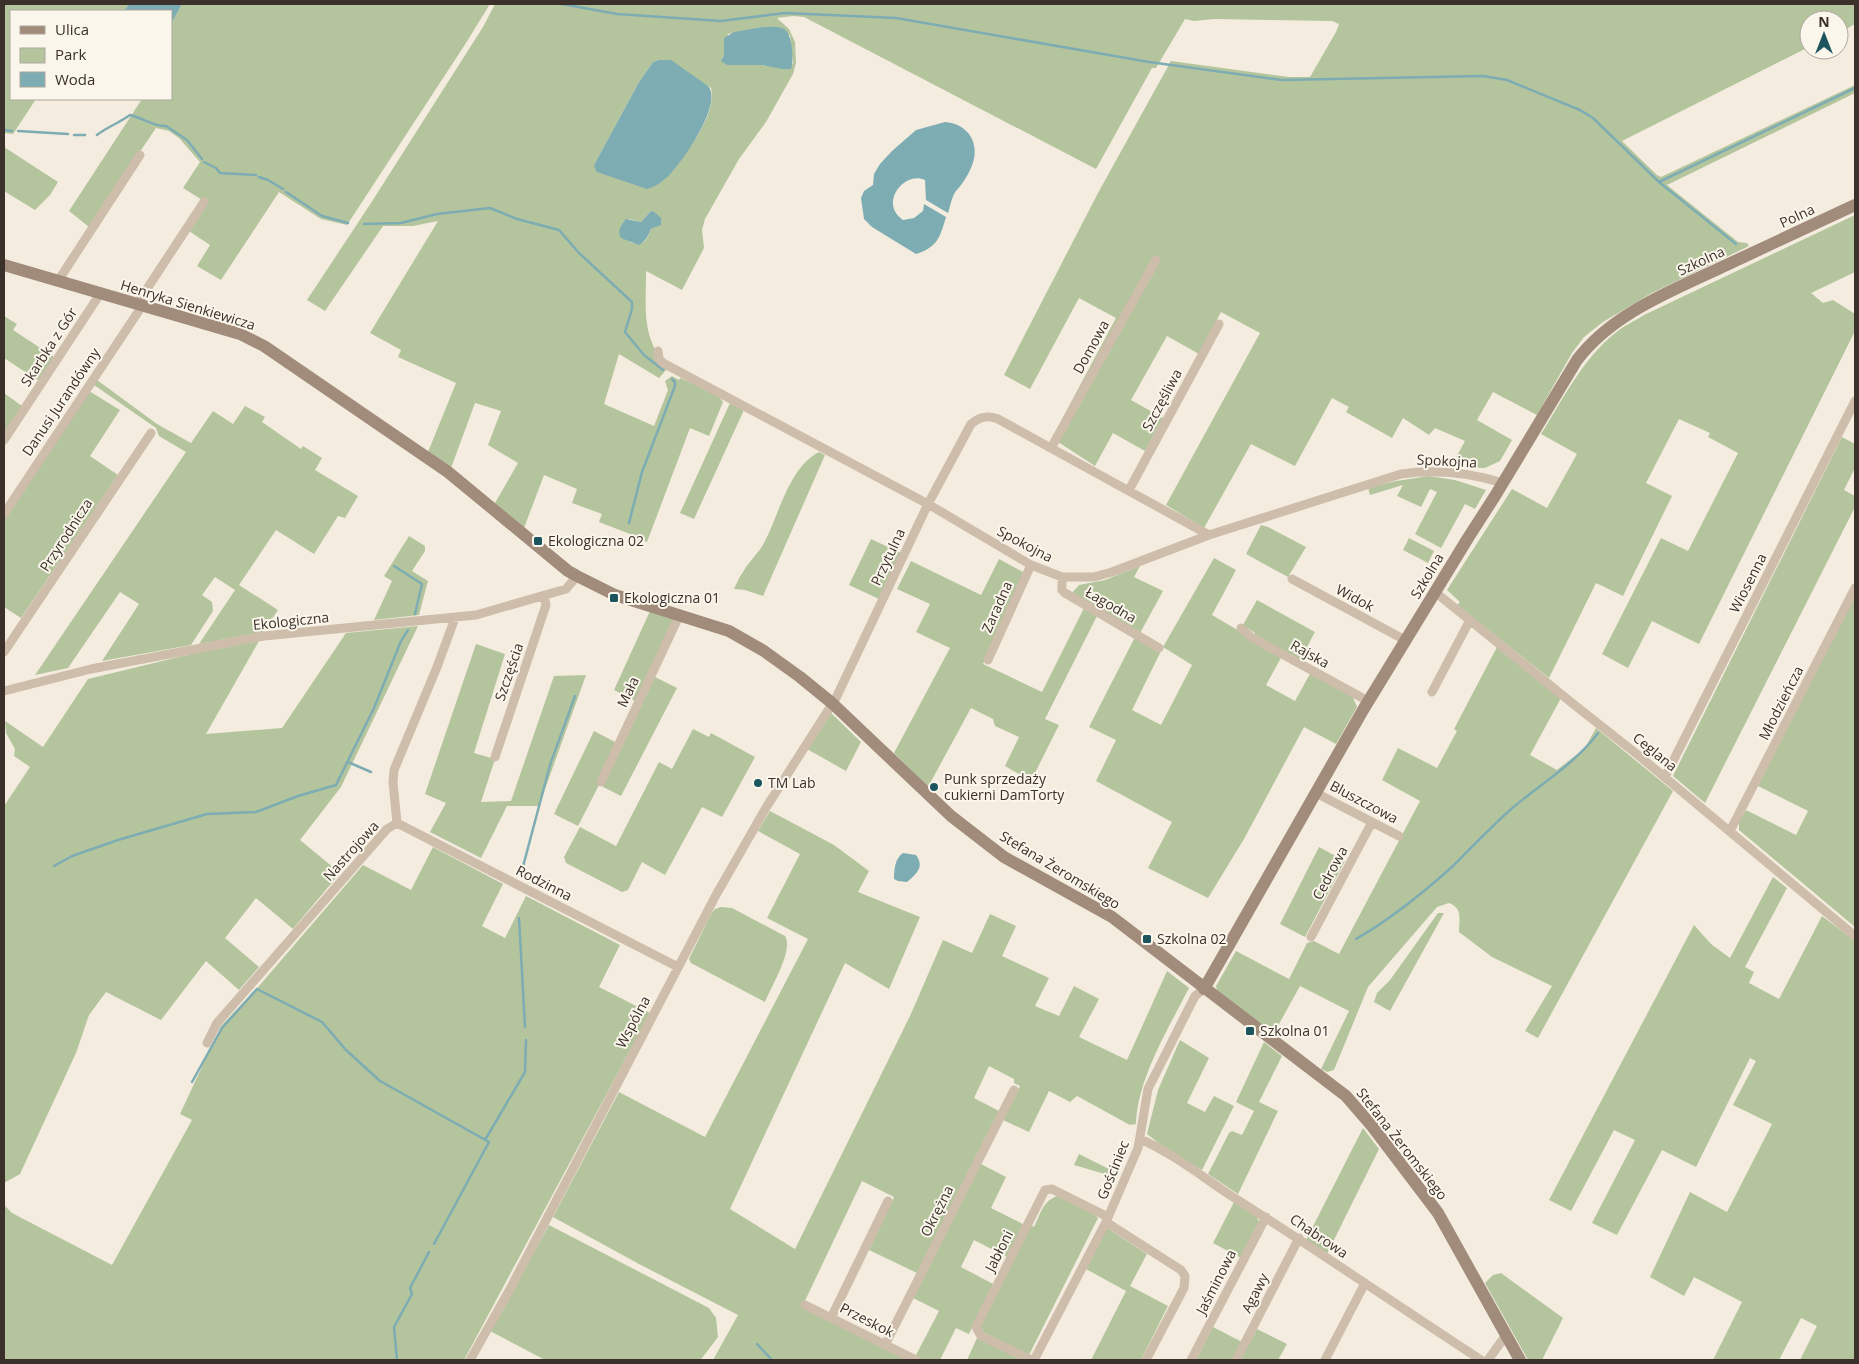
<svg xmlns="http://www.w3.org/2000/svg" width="1859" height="1364" font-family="'Open Sans',sans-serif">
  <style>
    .green { fill: #b4c59e; fill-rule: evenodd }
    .water { fill: #7dacb3 }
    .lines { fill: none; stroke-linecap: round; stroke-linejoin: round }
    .stream { stroke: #7dacb3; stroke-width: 2.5 }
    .street { stroke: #cdbdaa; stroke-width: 9 }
    .secondary { stroke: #a18c7b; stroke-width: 12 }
    .poi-dot { fill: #1d555f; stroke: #fbf6ec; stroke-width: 2 }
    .labels { text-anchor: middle; stroke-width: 4; stroke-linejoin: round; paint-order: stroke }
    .street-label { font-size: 14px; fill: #3b312a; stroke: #fbf6ec }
    .poi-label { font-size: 14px; fill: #3b312a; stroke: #fbf6ec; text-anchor: start }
  </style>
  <rect width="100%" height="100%" fill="#f4ecdf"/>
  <!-- green -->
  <path class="green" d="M4,4H129L124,11H11V99H36L13,134L4,133Z
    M182,4H490L466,43L347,225L321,219L279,192L221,280L197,266L210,245L189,231L207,203L183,188L200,162L179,138L169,131L156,128L89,227L69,211L142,99H171V24Z
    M495,4H1855V24L1839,33V20H1809V47L1622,141L1657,175L1661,177L1855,85V93L1667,185L1738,242L1747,243L1749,246L1650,294L1603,322L1584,337L1572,353L1537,415L1493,392L1477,420L1512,440L1500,461L1485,468L1451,467L1465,441L1435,428L1429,435L1403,418L1392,438L1346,412L1349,407L1332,398L1295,466L1251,444L1204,528L1166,505L1260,333L1221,312L1199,354L1167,336L1131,400L1163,418L1145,451L1113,433L1095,466L1052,438L1116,318L1079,298L1030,389L1004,375L1098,193L1171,61L1289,77H1310L1336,32L1339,24L1332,21L1215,19L1194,21L1185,19L1156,68H1152L1096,169L804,17L793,16L777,18L789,29L795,42L796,63L793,74L766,122L739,159L705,219L702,230L704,248L682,290L646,271C646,313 641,333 667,369L659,378L619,354L604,404L654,426L668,390L665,381L672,376L679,380L680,378C690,382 719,393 723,402L709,436L690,428L647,542L629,536L630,534L599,522L602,514L572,503L577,489L544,475L524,528L495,503L518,463L488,445L501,411L475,403L451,468L428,452L456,383L398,357L401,350L370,333L438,221L413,226H383L325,311L307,300L371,203L483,27ZM762,27L790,35L793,63L788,69L762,65H727L722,58L724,55L728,34ZM659,60H666L711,88C717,115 688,150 673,171L594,165L639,82L653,62ZM650,212L658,226L651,229C646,242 644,246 630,242L623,223L629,219L641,222Z
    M4,147L58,182L50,195L35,210L4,191Z
    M1855,215V272L1811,293L1823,303L1833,300L1855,314V331L1699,644L1652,621L1628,668L1602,654L1661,538L1688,551L1738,453L1708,437L1710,433L1679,419L1646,483L1672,496L1623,596L1596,583L1549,678L1457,605L1460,602L1447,590L1512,489L1547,508L1577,454L1541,434C1563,399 1582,360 1614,334C1623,326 1635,321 1644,315Z
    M4,316L17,324L13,330L54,357L39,381L4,358Z
    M97,380L157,424L191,443L213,411L233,424L245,406L265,417L262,422L301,449L303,446L322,458L315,470L358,496L345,518L338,516L314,554L276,530L239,585L278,610L263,632L199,644L235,590L215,577L202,595L212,602L213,611L191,645L102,661L139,604L120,592L68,668L35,675L186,452L159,436L156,428L94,385Z
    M89,391L120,410L90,456L118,475L21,618L4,607V519Z
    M4,393L22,406L4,434Z
    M730,403L744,410L694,519L680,513Z
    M1842,437L1855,444V468L1844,490L1855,496V507L1705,803L1673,776Z
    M819,452L825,455L763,596L745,590L734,589C737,583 739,577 743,572C749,561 758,554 764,543C779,515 789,467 819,452Z
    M1429,476L1455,480L1486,490L1475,509L1465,504L1441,548L1415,534L1437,492L1430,489L1421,507L1397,496L1403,485L1370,495L1368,488L1396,481Z
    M1261,525L1268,527L1306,547L1288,577L1246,554Z
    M409,536L425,546V551L412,571L428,581L419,615L374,620L392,581L384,576Z
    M1409,538L1434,551L1428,563L1403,550Z
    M871,539L901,553L879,599L849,585Z
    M1214,558L1236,570L1212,615L1282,656L1266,685L1295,701L1311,672L1352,695L1357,707L1336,744L1304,727L1244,839L1208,898L1148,868L1172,822L1096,781L1116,740L1089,727L1135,637L1161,651L1132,710L1161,725L1192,665L1163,647Z
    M999,559L1025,573L983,664L1042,692L1084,608L1097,616L1045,719L1059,725L1031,781L1005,766L1019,737L995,726L993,719L971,708L928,787L894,753L950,648L916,632L930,604L897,589L911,561L981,595Z
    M1140,566L1134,577L1163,591L1139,635L1072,593L1079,585L1105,580Z
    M1855,595V927L1739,830V822L1746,810L1796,835L1808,811L1758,786Z
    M1257,600L1315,632L1300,660L1254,635L1255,633L1243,625Z
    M650,611L675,618L635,701L614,690Z
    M418,626L341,787L300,840L340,873L293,929L256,898L225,938L259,967L239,990L206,961L161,1020L106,992L89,1015L76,1053L20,1174L4,1183V806L30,767L14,756L15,749L6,733L5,721L43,747L88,679L191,654L259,641L206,734L282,728L346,633Z
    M476,644L505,654L474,753L495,759L481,802L511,801L554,676L586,675L539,806H507L481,858L430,832L446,803L425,794Z
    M1497,647L1561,698L1530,755L1557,770L1585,748L1596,728L1673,791L1538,1038L1525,1031L1552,986L1492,957L1459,932C1459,920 1463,908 1449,903L1437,907L1368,987L1334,1070L1327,1072L1321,1069L1349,1011L1300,986L1273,1035L1217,990L1216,986L1236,951L1289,979L1307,943L1314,941L1339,954L1420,801L1382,780L1398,748L1437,768L1457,731L1454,729Z
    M655,677L677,688L621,796L603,787L604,783Z
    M831,713L861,742L846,771L807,749Z
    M693,729L709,737L711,733L755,757L722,817L702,807L665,875L642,862L628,890L622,892L566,863L564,857L580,827L616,846L659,762L672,769Z
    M594,731L615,742L599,785L578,826L554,814Z
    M770,811L834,845L869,871L858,892L920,917L889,989L845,963L730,1209L795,1249L910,1016L943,940L972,953L990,914L1016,926L1002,956L1049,978L1035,1006L1059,1016L1074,986L1099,999L1079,1037L1127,1060L1167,971L1189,988C1169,1027 1137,1080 1136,1124L1130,1125L1077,1096L1070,1102L1049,1091L1029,1132L1003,1120L1020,1086L1014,1083V1079L989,1066L974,1098L999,1111L917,1273L869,1250L894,1197L862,1181L802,1307L907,1360H713L738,1315L639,1264L553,1217L619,1092L705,1137L808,939L767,918L800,854L758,831Z
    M433,847L503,884L482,926L505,938L526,896L620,945L599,987L650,1013L464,1360H4V1205L12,1213L112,1265L192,1120L180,1114L221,1026L259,986L363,865L411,890Z
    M1319,847L1345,861L1305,937L1280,924Z
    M1773,877L1787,888L1745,967L1754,972L1749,983L1779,999L1822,916L1855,941V1360H1800L1817,1326L1801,1318L1779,1360H1713L1742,1302L1694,1277L1684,1296L1650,1277L1690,1192L1727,1212L1772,1124L1733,1105L1756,1061L1750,1058L1696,1167L1662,1150L1617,1235L1592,1223L1635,1140L1614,1130L1571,1211L1549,1200L1694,925L1711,944L1730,958Z
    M721,907L732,908L785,936C794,950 771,987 765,1002L691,963L689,959L711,914L715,909Z
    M1438,913H1444L1390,1011L1374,1002L1377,993L1390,980Z
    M1180,1040L1209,1058L1187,1103L1205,1112L1214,1096L1234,1106L1202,1170L1165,1148L1147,1134L1158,1090Z
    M1264,1042L1282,1056L1259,1102L1278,1111L1238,1194L1208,1174L1229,1133L1232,1131L1242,1135L1254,1111L1236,1102Z
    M1363,1128L1379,1149L1327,1254L1306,1240Z
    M1079,1154L1119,1174L1115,1177L1074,1165Z
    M981,1164L1006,1177L991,1208L1023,1224L1007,1257L974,1240L961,1267L993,1284L969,1334L956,1328L940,1360H921L915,1357L939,1311L913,1298Z
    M1058,1196L1092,1212L1098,1218L1029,1355L981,1331L980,1327L1031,1225L1034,1227C1041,1213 1043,1200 1058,1196Z
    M1234,1202L1257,1217L1259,1222L1241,1258L1213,1243Z
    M549,1225L709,1308L716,1318L718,1337L702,1358L700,1360H545L490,1331Z
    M1107,1228L1147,1254L1130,1286L1168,1306L1141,1360H1091L1126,1291L1086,1269Z
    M1501,1273L1563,1318L1542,1360H1528L1485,1283L1493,1275Z
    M1213,1327L1242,1342L1232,1360H1196Z
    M1257,1329L1287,1344L1278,1360H1240Z
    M977,1338L1022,1360H967Z"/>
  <!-- water -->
  <path class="water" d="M129,4H182L171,24V11H124Z
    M762,27C768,27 776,26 782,28C793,31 794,60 791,69H782L762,65H727L721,61L724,55V38L734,32Z
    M659,60H671L708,86C723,103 685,158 672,172C665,180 657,186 647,189L597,172L595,169L594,165L639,82L653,62Z
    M945,122C956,123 962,126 969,134C981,151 972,170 961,185C959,188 956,190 954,194C951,200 950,207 948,213L926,200L925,180C905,170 878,203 903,220L914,218L923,211L924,204L946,217C940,237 938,247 916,254L872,227L864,219L861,198L864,191L873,185L874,174L880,164L892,151L916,130Z
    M653,211L661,218V225L651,229C648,236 646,241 639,245L621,238C617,231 621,225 626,219L641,222L650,212Z
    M903,853L916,855C925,867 916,874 907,882L898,881L894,879C894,870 895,858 903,853Z"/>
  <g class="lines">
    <!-- stream -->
    <path class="stream" d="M562,4L617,14L721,21L785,13L896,18L1149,62L1282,80L1483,76L1507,80L1580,110L1593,118L1659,182L1736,244
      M4,130L12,131
      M18,131L68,134
      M74,135H85
      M97,135C107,127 119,123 130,115C143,118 154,127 166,126L187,140L202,159
      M204,162L216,168L220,173L256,175
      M259,177L268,180L283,189
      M1659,182L1855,88
      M286,192L322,216L348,223
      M364,224L401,223L437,214L490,208L517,219L559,230L579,253L632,302V309L625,332L644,355L663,370
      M629,523L642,472L675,386V382L672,379
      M394,566L422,584L415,614
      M348,762L371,772
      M54,866L72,856L118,840L207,814L256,812L298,796L336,785L374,708L401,641L408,630
      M521,874L550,765L575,696
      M519,918L525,1027
      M1356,939C1391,919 1423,893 1453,866C1472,847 1490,828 1510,810C1539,785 1575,764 1598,733
      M192,1082L222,1028L257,989L322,1022L346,1050L380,1081L489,1142L434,1244
      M485,1140L525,1072L526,1040
      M757,1344L772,1360
      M397,1360L394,1327L412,1294L410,1288L429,1252"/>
    <!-- street -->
    <path class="street" d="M58,281L140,155
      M137,304L204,202
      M658,351L659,359L663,363L928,504L1031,565L1062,577H1094L1112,572L1209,535L1401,474C1435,469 1471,473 1503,483
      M4,440L100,294
      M1051,448L1156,260
      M1129,490L1219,324
      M4,514L142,306
      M1062,577V590L1065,593L1159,648
      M1292,579L1405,640
      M1435,592L1572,703L1638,755L1855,936
      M1241,628L1251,637L1368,701
      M4,652L151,433
      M988,660L1031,565
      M4,691L91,669L264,636L476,615L566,589L577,576
      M1432,692L1470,620
      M495,757L546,605L544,596
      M1665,777L1855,401
      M601,782L680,614
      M1316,793L1399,836
      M397,823L678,967
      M397,823L393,782L394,770L437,667L455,618
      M1730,831L1855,588
      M1311,937L1372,822
      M207,1043L217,1023L387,829L397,823
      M1140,1139C1171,1152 1204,1178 1233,1197C1317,1250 1398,1306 1481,1360
      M1106,1222L1181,1270L1185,1276L1184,1288L1146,1360
      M805,1305L916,1360
      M831,1318L888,1201
      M885,1345L1014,1090
      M470,1360L510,1289L716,895L767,806L836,698L928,504L971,424C980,416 988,415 998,419L1209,535
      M1032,1360L981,1336L976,1327L1045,1190L1052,1189L1108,1217
      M1034,1360L1106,1222L1138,1148L1148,1089L1195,996L1204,989
      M1191,1360L1266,1217
      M1236,1360L1299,1238
      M1325,1360L1365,1283
      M1488,1360L1506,1335"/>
    <!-- secondary -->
    <path class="secondary" d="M4,265L240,334L264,346L448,472L568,571L577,576L615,595L729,631L764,651L800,677L832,703L951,816L1004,857L1112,917L1346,1096L1372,1126L1438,1213L1520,1360
      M1204,989L1363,710L1468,538L1495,496L1577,360C1612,314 1669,292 1720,268C1765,247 1810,226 1855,205"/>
  </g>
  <!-- markers -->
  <g class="poi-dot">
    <rect x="533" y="536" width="10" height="10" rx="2.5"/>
    <rect x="609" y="593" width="10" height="10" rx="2.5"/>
    <circle cx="758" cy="783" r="5"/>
    <circle cx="934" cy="787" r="5"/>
    <rect x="1142" y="934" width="10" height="10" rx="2.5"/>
    <rect x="1245" y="1026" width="10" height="10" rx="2.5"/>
  </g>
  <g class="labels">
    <!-- street labels -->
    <g class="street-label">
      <text transform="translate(1797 216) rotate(-25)" y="5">Polna</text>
      <text transform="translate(1701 261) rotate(-25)" y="5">Szkolna</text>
      <text transform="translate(188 305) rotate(17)" y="5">Henryka Sienkiewicza</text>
      <text transform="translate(49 347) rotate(-57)" y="5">Skarbka z Gór</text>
      <text transform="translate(1091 347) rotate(-61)" y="5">Domowa</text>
      <text transform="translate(1162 400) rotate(-62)" y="5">Szczęśliwa</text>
      <text transform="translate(61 402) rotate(-56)" y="5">Danusi Jurandówny</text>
      <text transform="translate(1447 461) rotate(3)" y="5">Spokojna</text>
      <text transform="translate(66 535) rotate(-57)" y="5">Przyrodnicza</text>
      <text transform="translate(1025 544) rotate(28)" y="5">Spokojna</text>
      <text transform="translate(888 557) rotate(-65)" y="5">Przytulna</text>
      <text transform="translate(1427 576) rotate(-59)" y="5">Szkolna</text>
      <text transform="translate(1748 583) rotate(-63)" y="5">Wiosenna</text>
      <text transform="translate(1355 598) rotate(28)" y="5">Widok</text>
      <text transform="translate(1111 605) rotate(30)" y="5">Łagodna</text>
      <text transform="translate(997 607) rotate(-66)" y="5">Zaradna</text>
      <text transform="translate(291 621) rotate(-6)" y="5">Ekologiczna</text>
      <text transform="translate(1310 654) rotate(29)" y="5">Rajska</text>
      <text transform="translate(509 672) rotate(-71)" y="5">Szczęścia</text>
      <text transform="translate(628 692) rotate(-65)" y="5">Mała</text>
      <text transform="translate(1781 703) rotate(-63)" y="5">Młodzieńcza</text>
      <text transform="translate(1655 752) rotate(39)" y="5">Ceglana</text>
      <text transform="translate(1364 802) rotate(28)" y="5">Bluszczowa</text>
      <text transform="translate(351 851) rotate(-48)" y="5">Nastrojowa</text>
      <text transform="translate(1060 870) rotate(31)" y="5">Stefana Żeromskiego</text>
      <text transform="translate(1330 873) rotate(-62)" y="5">Cedrowa</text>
      <text transform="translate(544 883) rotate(27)" y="5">Rodzinna</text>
      <text transform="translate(633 1022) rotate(-62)" y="5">Wspólna</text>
      <text transform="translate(1402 1144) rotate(52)" y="5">Stefana Żeromskiego</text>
      <text transform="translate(1113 1170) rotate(-68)" y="5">Gościniec</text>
      <text transform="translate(937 1211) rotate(-63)" y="5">Okrężna</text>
      <text transform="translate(1319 1236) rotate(34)" y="5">Chabrowa</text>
      <text transform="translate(999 1251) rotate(-63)" y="5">Jabłoni</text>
      <text transform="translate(1216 1282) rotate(-63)" y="5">Jaśminowa</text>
      <text transform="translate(1255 1293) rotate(-63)" y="5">Agawy</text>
      <text transform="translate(867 1320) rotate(27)" y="5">Przeskok</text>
    </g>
    <!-- poi labels -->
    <g class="poi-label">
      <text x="548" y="546">Ekologiczna 02</text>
      <text x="624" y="603">Ekologiczna 01</text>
      <text x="944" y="784">Punk sprzedaży<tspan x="944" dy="16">cukierni DamTorty</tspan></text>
      <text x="768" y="788">TM Lab</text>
      <text x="1157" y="944">Szkolna 02</text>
      <text x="1260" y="1036">Szkolna 01</text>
    </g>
  </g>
  <!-- border -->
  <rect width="1859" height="1364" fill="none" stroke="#3b312a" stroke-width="10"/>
  <!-- legend -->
  <rect x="10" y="10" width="162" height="90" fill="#fbf6ec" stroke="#aea79e"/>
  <rect x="20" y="26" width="25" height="8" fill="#a18c7b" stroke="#aea79e"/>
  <text x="55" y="35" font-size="15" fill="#3b312a">Ulica</text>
  <rect x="20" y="48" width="25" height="15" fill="#b4c59e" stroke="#aea79e"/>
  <text x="55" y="60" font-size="15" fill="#3b312a">Park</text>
  <rect x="20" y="72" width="25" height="15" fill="#7dacb3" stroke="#aea79e"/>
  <text x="55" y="85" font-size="15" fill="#3b312a">Woda</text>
  <!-- north arrow -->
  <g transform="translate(1824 35)"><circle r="24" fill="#fbf6ec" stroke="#aea79e"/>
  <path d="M0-4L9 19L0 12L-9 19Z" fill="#1d555f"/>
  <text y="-8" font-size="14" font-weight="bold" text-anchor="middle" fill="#3b312a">N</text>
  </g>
</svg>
